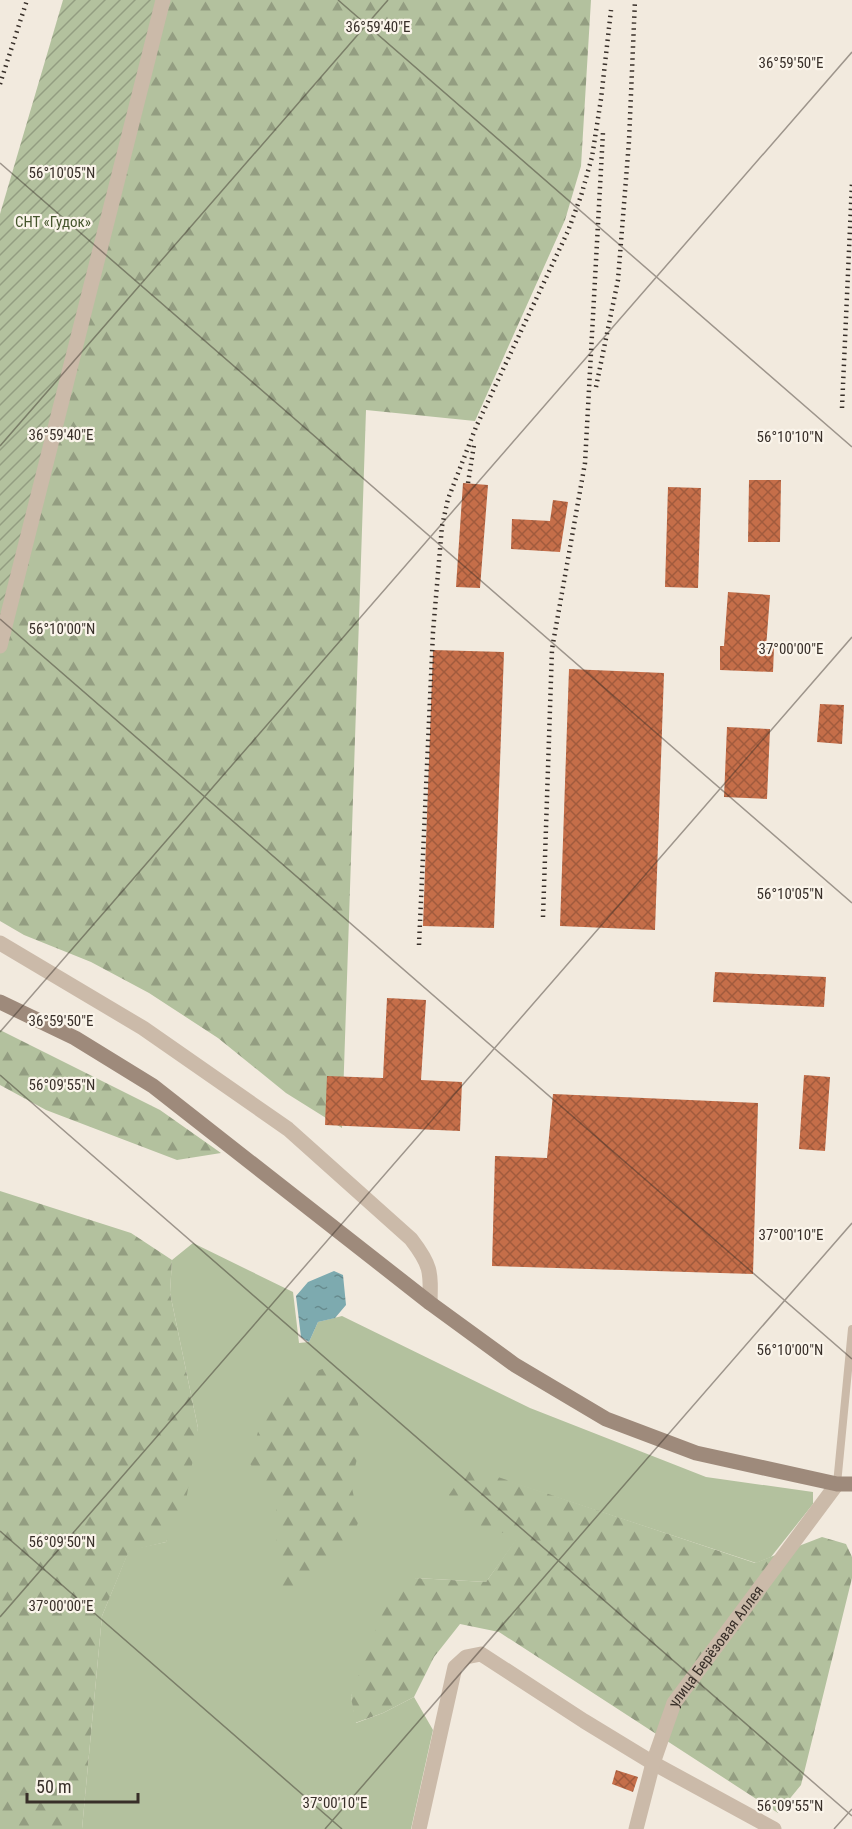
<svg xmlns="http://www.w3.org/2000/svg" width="852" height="1829" font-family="'Roboto Condensed',sans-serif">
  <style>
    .grass { fill: #b3c19e }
    .forest { fill: url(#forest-firs) }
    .garden { fill: url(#garden-furrows) }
    .water { fill: url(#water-ripples) }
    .building { fill: url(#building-cross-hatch) }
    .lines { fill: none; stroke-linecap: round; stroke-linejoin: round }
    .lane { stroke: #cbbaa9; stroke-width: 8 }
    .street { stroke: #cbbaa9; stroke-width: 15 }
    .secondary { stroke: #9e8a7b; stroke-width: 15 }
    .rail { stroke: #382f29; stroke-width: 4.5; stroke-dasharray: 1.5 4.5; stroke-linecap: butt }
    .ticks { fill: none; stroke: #382f29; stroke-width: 1.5; stroke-opacity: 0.45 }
    .labels { text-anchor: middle; stroke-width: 4.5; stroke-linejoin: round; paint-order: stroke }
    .park-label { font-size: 15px; fill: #45562d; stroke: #faf4ea }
    .street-label { font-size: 15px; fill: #382f29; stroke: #faf4ea }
    .ticks-label { font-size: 15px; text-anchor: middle; fill: #382f29; stroke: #faf4ea; stroke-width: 4.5; stroke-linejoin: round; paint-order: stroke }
  </style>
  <defs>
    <pattern id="forest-firs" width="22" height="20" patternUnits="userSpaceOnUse" patternTransform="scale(1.5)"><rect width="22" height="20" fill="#b3c19e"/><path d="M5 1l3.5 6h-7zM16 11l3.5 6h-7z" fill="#939d81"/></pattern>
    <pattern id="garden-furrows" width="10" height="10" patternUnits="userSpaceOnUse" patternTransform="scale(1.5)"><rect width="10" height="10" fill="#b3c19e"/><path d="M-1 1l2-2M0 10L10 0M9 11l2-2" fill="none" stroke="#939d81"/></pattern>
    <pattern id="water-ripples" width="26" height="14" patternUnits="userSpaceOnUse" patternTransform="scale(1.5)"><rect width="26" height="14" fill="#7daaaf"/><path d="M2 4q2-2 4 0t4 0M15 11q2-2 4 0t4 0" fill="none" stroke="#678b8e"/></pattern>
    <pattern id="building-cross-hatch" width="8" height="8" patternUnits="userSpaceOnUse" patternTransform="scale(1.5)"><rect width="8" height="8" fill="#c56e49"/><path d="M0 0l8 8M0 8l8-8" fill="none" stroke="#a15b3d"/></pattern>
  </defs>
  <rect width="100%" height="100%" fill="#f2eade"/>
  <!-- grass -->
  <path class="grass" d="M193,1243L293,1292L299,1343L309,1342L318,1322L342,1316L530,1408L706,1477L813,1492V1504L771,1557L756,1563L468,1468L520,1535L486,1582L416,1578L351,1696L356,1723L383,1713L414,1697L433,1730L411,1829H82L102,1616L129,1550L166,1542L198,1428L170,1293L172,1260Z"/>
  <!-- forest -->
  <path class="forest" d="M164,0H591L581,166L565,220L475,421L366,410L342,1128L286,1093L218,1038L149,993L91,962L24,935L0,921V646Z
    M0,1030L160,1110L221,1153L177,1160L46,1110L0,1085Z
    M0,1191L131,1233L172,1260L170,1293L198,1428L186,1501L166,1542L129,1551L102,1616L82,1829H0Z
    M325,1368L356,1378L361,1442L351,1484L359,1519L350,1549L293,1596L281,1597L277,1567L276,1505L249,1462L261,1422L290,1381Z
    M468,1467L755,1563L822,1537L846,1544L852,1557V1578L801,1785L778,1813L499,1632L460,1624L434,1657L414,1697L383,1713L355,1723L351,1696L391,1589L416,1578L486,1582L519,1535L459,1526L449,1495Z"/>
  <!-- garden -->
  <path class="garden" d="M63,0H164L0,648V214Z"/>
  <!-- water -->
  <path class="water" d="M334,1271L343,1275L346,1305L335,1318L318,1322L309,1342L301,1337L296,1296L308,1282Z"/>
  <!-- building -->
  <path class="building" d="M749,480H781L780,542H748Z
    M463,483L488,485L480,588L456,587Z
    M668,487L701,488L698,588L665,587Z
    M553,500L568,502L560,552L511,549L512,519L550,521Z
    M728,592L770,595L766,648H774L773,672L720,670V646H724Z
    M433,650L504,652L494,928L423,926Z
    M569,669L664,673L655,930L560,926Z
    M820,704L844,705L842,744L817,742Z
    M727,727L770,729L767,799L724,797Z
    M715,972L826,977L824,1007L713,1002Z
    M387,998L426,1000L421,1080L462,1082L460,1131L325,1125L327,1076L383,1078Z
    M804,1075L830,1077L825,1151L799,1149Z
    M553,1094L758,1103L753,1274L492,1266L495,1156L547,1158Z
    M616,1770L638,1777L633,1792L612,1784Z"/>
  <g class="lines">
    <!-- lane -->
    <path class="lane" d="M837,1484L852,1329"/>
    <!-- street -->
    <g class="street">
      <path d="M0,646L163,0"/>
      <path d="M0,943L143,1028L288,1129L411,1239C431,1265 431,1271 430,1303"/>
      <path d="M419,1829L455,1667L466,1657L481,1654L584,1721L653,1763L774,1829"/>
      <path id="s1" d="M636,1829L653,1763L674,1703L837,1484"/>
    </g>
    <!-- secondary -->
    <path class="secondary" d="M0,1002L75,1038L153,1086L430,1303L515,1365L606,1419L696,1453L837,1484H852"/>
    <!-- rail -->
    <path class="rail" d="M0,84L27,0
      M596,387L618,280L629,141L635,0
      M842,408L852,183
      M468,483L474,445
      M543,917L552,649L585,463L603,132
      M419,945L433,632L442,526L448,499L476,427L568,231L581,196L592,157L601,99L611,10"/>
  </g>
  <!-- ticks -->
  <path class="ticks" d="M338,0L852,447M0,163L852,903M0,446L388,0M0,619L852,1359M0,1032L852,52M0,1075L852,1816M0,1531L342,1829M0,1617L852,637M325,1829L852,1223M834,1829L852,1809"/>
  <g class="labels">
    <!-- park labels -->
    <g class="park-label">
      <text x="53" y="227">СНТ «Гудок»</text>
    </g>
    <!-- street labels -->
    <g class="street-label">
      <text dy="5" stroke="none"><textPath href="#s1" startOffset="202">улица Берёзовая Аллея</textPath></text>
    </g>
  </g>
  <g class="ticks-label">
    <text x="378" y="32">36°59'40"E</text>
    <text x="791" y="68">36°59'50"E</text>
    <text x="62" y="178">56°10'05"N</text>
    <text x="61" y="440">36°59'40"E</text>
    <text x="790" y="442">56°10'10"N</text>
    <text x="62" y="634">56°10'00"N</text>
    <text x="791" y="654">37°00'00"E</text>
    <text x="790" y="899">56°10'05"N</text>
    <text x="61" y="1026">36°59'50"E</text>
    <text x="62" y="1090">56°09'55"N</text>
    <text x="791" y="1240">37°00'10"E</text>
    <text x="790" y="1355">56°10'00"N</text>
    <text x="62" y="1547">56°09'50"N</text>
    <text x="61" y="1611">37°00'00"E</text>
    <text x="335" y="1808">37°00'10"E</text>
    <text x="790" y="1811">56°09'55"N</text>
  </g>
  <!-- scale -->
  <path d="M27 1793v9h111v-9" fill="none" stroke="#382f29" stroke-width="3"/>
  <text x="36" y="1793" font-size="18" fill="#382f29" stroke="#faf4ea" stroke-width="4.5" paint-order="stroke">50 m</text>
</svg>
